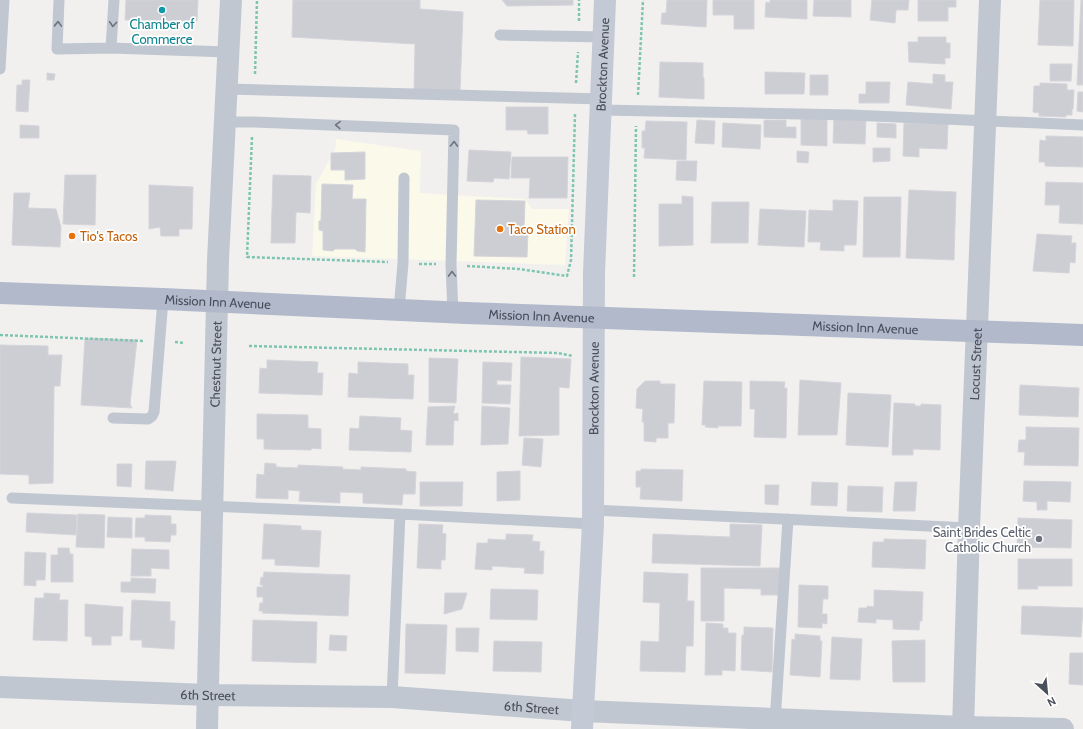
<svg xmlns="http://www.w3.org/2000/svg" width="1083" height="729" font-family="Cabin,sans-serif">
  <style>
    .commercial { fill: #faf9ea }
    .building { fill: #cdcdd4; stroke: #d4d4da }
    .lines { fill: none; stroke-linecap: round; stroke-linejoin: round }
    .path { stroke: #7dc5b0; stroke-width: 2.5; stroke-dasharray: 3 2; stroke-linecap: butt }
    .lane { stroke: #c1c7d0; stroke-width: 11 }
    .street { stroke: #c1c7d0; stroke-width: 22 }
    .secondary { stroke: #c4c9d6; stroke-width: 22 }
    .primary { stroke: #b1b9cb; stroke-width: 22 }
    .oneway { stroke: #6d737e }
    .culture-dot { fill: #0f9aa8; stroke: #fff; stroke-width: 1.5 }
    .food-dot { fill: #e8710a; stroke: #fff; stroke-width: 1.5 }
    .worship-dot { fill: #6b7280; stroke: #fff; stroke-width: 1.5 }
    .labels { text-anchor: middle; stroke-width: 3.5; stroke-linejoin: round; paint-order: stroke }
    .culture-label { font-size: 13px; fill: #0d838f; stroke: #fff }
    .street-label { font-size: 13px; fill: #494f5b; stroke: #fff }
    .food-label { font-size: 13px; fill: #c56008; stroke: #fff; text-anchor: start }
    .worship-label { font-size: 13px; fill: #5b616d; stroke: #fff; text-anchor: end }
  </style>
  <rect width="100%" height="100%" fill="#f1f0ef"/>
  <!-- commercial -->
  <path class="commercial" d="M336,139L421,151L420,193L525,199L532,209H569L565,265L312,256L316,184L335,150Z"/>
  <!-- building -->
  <path class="building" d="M126,0H198L197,21L125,20Z
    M293,0H420V9L463,12L460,92L414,91L415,44L292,37Z
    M502,0H573V5L507,6Z
    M667,0H707L706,27L661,24L662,13H666Z
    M713,0H754V29H734V15H713Z
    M770,0H807V19L765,17L766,2L770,3Z
    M814,0H851V17L813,16Z
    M872,0H909L908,10H896L895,23L870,20Z
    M918,0H956V7H948V21H918Z
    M1040,0H1074L1073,46L1038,45Z
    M1081,0H1083V85H1077Z
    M918,37H946V43H950V58H945V64L909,62L908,42H918Z
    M660,62L703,63V77L704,78V99L659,97Z
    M1050,64H1072L1071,81H1050Z
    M765,72L805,73L804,94H765Z
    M47,73L55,74L54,80H47Z
    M933,74L945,75V82H953L951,109L906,105L908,82L933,84Z
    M810,75H828V95H810Z
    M22,80H30L28,112L16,111L17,85H22Z
    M866,82H890L889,103H859V94H866Z
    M1040,83L1067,84V90H1074L1073,109H1072V115H1066V117L1039,116V113L1033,112L1034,86H1040Z
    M1078,92H1083V112L1077,111Z
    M506,107H548V134H528L527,130H506Z
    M834,118L866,119L865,144L833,143Z
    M801,119H827V146L801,145Z
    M697,120L715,121L714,144L695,143Z
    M764,120H786V127H796V138L764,137Z
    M646,121L687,122L686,160L644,158L645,148H642V131H645Z
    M723,123L761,125L760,149L722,147Z
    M877,123L896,124V138L877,137Z
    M904,123L948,124L947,149L919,148V157L903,156Z
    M20,125L39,126V138H20Z
    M1046,136L1083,137V167L1045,166V162H1039L1040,140L1046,141Z
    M873,148H890V161L873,162Z
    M469,150L511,152L509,179L494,178L493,182L467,181Z
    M797,151L809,152L808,163L797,162Z
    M365,152V179L345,180V170H331V153Z
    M512,157H568L567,198H529L530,178H511Z
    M677,161H697L696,181L676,180Z
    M65,175H96L95,225L63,224Z
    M273,175L311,176L310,213L296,212L295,243H271Z
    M1046,182L1083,183V224L1059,223L1060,205H1045Z
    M322,184L353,185L352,199H366L365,252L357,251L355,249H335L333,251L323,250V231L319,230V221H321Z
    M149,185L193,187L192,229H179V236H161L160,227L149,229Z
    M909,190L956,192L954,260L906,258Z
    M14,193H30L28,208L56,209L61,227L60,247L12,245Z
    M682,196L693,197V245L659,246V204H682Z
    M864,197H901L900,257H863Z
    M476,200L525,201L524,228L528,231L527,257L474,256Z
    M833,200L858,201L856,245H844V251L820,250L821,242H808L809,210L833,211Z
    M712,202H749L748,243H711Z
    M760,209L806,211L804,247L758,245Z
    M1037,234L1072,236L1071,243H1076L1075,263L1070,262L1069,273L1033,271Z
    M85,338L137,340L130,404L132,408L81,405Z
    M0,345L48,346V355H62L60,386H54L53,483L29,484V475L0,474Z
    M521,357L571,359L569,388L559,387V435L519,436Z
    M429,358L458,359L456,403L429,402Z
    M267,360L318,362L317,373H323L322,395L259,393L260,368L267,369Z
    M358,362L408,364V375H414L413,399L348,397L349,373L358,374Z
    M483,362L512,363L511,381L497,380V385H511L510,404L482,403Z
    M800,380L841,383L837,435H798Z
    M645,381H660V384H675L674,423H668V438H656V442L644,441V422H642L643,409L636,408L637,389Z
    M704,381L742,382L741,426H718V428L705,427L706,425H702Z
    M750,381L785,382L784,388H787L786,438L754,437L755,409H750Z
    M1020,385L1079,388L1078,417L1019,415Z
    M848,393L891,395L888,447L846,445Z
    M894,403L915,404V406H921V404L941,405L940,450L913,449V455H892Z
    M455,406L453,414L458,413V421L454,420L453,445H426L428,407Z
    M482,406L510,408L508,444L481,445Z
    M257,414L308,415V428L321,429V449L312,448L311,450L264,449V439H257Z
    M360,416L401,418L400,430L412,431L411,452L349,450L350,428L359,429Z
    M1026,427L1079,428L1078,466L1024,465L1025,452H1018L1019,440H1026Z
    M524,438L543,439L541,467L522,465Z
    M146,461H176L173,491L145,489Z
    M265,463L276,464V467L298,468V465L343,467L342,469L361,470V467L406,469V471L416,472L415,494H403L402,505L363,503V493L340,492V503L299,501L300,491L288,490V499L256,498L257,474L264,475Z
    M117,464H132L131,487L117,486Z
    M641,469L683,470L682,501L640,499L641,487H636V471H641Z
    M520,471V500L497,501V472Z
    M1024,481L1071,482L1070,502L1047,501V510H1037V502L1023,501Z
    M420,482H463L462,506H420Z
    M812,482L838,483L837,506L811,505Z
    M895,482H917L915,511H893Z
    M765,485H779L778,505L765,504Z
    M848,486L883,487L882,512L847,511Z
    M27,513L77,515L76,535L26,532Z
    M78,514L105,515L104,548L76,547Z
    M145,515L171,516V524H176V535H171L170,542L145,541V537H135L136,518H145Z
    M108,517L132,518V538L107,537Z
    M1018,518L1072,520L1071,548L1017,547Z
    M264,524L301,526V530L321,531L319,567L275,565V559H262Z
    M419,524L443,525L442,533L446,534L445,560H441V569L417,568Z
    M730,524L762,525L760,566L652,563L653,534L730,537Z
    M506,534L533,535L532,541L540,542L539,551H544L543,574L524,573L525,568L492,566V570L475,569L477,543H488V539L506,540Z
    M884,539L926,540L925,569L872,567L873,542H884Z
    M58,548H69L70,554H73V582H51V555H58Z
    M132,549L169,550V569L151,568V576H131Z
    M25,552L46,553L45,580H36V586L24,585Z
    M1018,559H1072V586H1037L1038,589H1018Z
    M701,568H783V595H761V589L724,588V621H701Z
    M264,572L350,575L348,616L262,613L263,611H259L260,603H263V597H257V587H263V585H260L261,577L263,578Z
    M644,572L688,574L687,601H694L693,646H686L685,672L640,671L641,641L659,642L660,603L643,602Z
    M131,578L156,579L155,593L121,592V582H131Z
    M799,585L828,586V599H823L822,614H827V624L822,623V628L798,627Z
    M491,589L538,590L537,620L490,619Z
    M874,590L923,592L922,621H920L919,630L893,629V620L876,619V623L858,622L859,608H867V606L874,607Z
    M44,593L60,594L59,600H68L67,641L33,640L35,598H44Z
    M445,593H467L462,609L444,614Z
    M132,600L170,602V621H175L174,649L142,647V640H130Z
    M85,604L123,607L122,636H111V645H92V637L85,636Z
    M1022,606L1083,608L1081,637L1021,634Z
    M253,620L317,622L316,663L252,661Z
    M706,623L723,624V628H728V633H736L735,671L722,670V675H705Z
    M406,624L447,625L445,674L405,673Z
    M744,627L773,628L772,672L741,670L742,635H744Z
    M456,628H479L478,652L456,651Z
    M795,634L820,636V641H822L820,677L790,675L792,639L795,640Z
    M330,635L347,636L346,651L329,650Z
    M832,637L862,639L860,680L830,679Z
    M925,640V682H893L892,641Z
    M494,641L542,642L541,672L493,671Z
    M1070,653H1083V685L1069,684Z"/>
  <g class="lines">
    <!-- path -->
    <path class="path" d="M579,21V0
      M255,74L257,0
      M576,83L578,52
      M638,95L643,0
      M252,137L247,257L388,262
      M419,264H436
      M467,266L519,269L567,276L571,260L575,114
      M634,277L636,126
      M0,335L144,341
      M175,342L184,343
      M249,346L558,353L573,356"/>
    <!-- lane -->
    <path class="lane" d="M59,0L57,49L111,48L228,52
      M500,35L605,37
      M111,48L114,0
      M0,69L4,0
      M227,89L602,99
      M602,110L851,115L1083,125
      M225,122H253L454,130L451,265L453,313
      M399,310L403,263L404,178
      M113,418L148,419L152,416L154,412L163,299
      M12,498L400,514L593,524
      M593,510L969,528
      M392,697L400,514
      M775,722L788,519"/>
    <!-- street -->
    <g class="street">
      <path id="s1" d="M0,687L208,695L392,697L583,711L964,727L1063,729"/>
      <path id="s2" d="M207,729L218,260L231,0"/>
      <path id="s3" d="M963,729L969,528L990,0"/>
    </g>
    <!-- secondary -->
    <path class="secondary" id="s4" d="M582,729L593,524L594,273L605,0"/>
    <!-- primary -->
    <path class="primary" id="s5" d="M0,293L163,299L466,313L1083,335"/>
  </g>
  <!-- one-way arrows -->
  <defs><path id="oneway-chevron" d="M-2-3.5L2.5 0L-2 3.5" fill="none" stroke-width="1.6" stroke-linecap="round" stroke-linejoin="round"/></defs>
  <g class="oneway">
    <use href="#oneway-chevron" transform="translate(58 24) rotate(-88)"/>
    <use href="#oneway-chevron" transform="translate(113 24) rotate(94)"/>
    <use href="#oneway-chevron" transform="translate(338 125) rotate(-178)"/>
    <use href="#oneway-chevron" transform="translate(454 144) rotate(-89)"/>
    <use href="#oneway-chevron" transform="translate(452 274) rotate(-91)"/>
  </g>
  <!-- markers -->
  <circle class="culture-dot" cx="162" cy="10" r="4"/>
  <g class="food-dot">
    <circle cx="500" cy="229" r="4"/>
    <circle cx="72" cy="236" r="4"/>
  </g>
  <circle class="worship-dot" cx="1039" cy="539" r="4"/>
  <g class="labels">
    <!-- culture labels -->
    <g class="culture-label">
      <text x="162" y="29">Chamber of<tspan x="162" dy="15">Commerce</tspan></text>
    </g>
    <!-- street labels -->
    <g class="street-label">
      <text dy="5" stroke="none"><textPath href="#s4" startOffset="665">Brockton Avenue</textPath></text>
      <text dy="5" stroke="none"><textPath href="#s5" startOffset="218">Mission Inn Avenue</textPath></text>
      <text dy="5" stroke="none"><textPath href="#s5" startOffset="542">Mission Inn Avenue</textPath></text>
      <text dy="5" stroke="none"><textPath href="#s5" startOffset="866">Mission Inn Avenue</textPath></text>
      <text dy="5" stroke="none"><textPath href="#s2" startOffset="365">Chestnut Street</textPath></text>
      <text dy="5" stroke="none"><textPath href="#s3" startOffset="365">Locust Street</textPath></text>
      <text dy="5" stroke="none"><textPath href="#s4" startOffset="341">Brockton Avenue</textPath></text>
      <text dy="5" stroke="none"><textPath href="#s1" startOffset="208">6th Street</textPath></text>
      <text dy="5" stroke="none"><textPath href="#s1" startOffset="532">6th Street</textPath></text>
    </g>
    <!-- food labels -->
    <g class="food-label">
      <text x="508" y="234">Taco Station</text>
      <text x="80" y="241">Tio's Tacos</text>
    </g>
    <!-- worship labels -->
    <g class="worship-label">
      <text x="1031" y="537">Saint Brides Celtic<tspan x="1031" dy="15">Catholic Church</tspan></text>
    </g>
  </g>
  <!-- north arrow -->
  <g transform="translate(1047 693) rotate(153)" stroke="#ffffff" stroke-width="3" paint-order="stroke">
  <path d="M0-3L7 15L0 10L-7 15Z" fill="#494f5b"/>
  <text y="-6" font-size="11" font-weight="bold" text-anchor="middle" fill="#494f5b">N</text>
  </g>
</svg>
